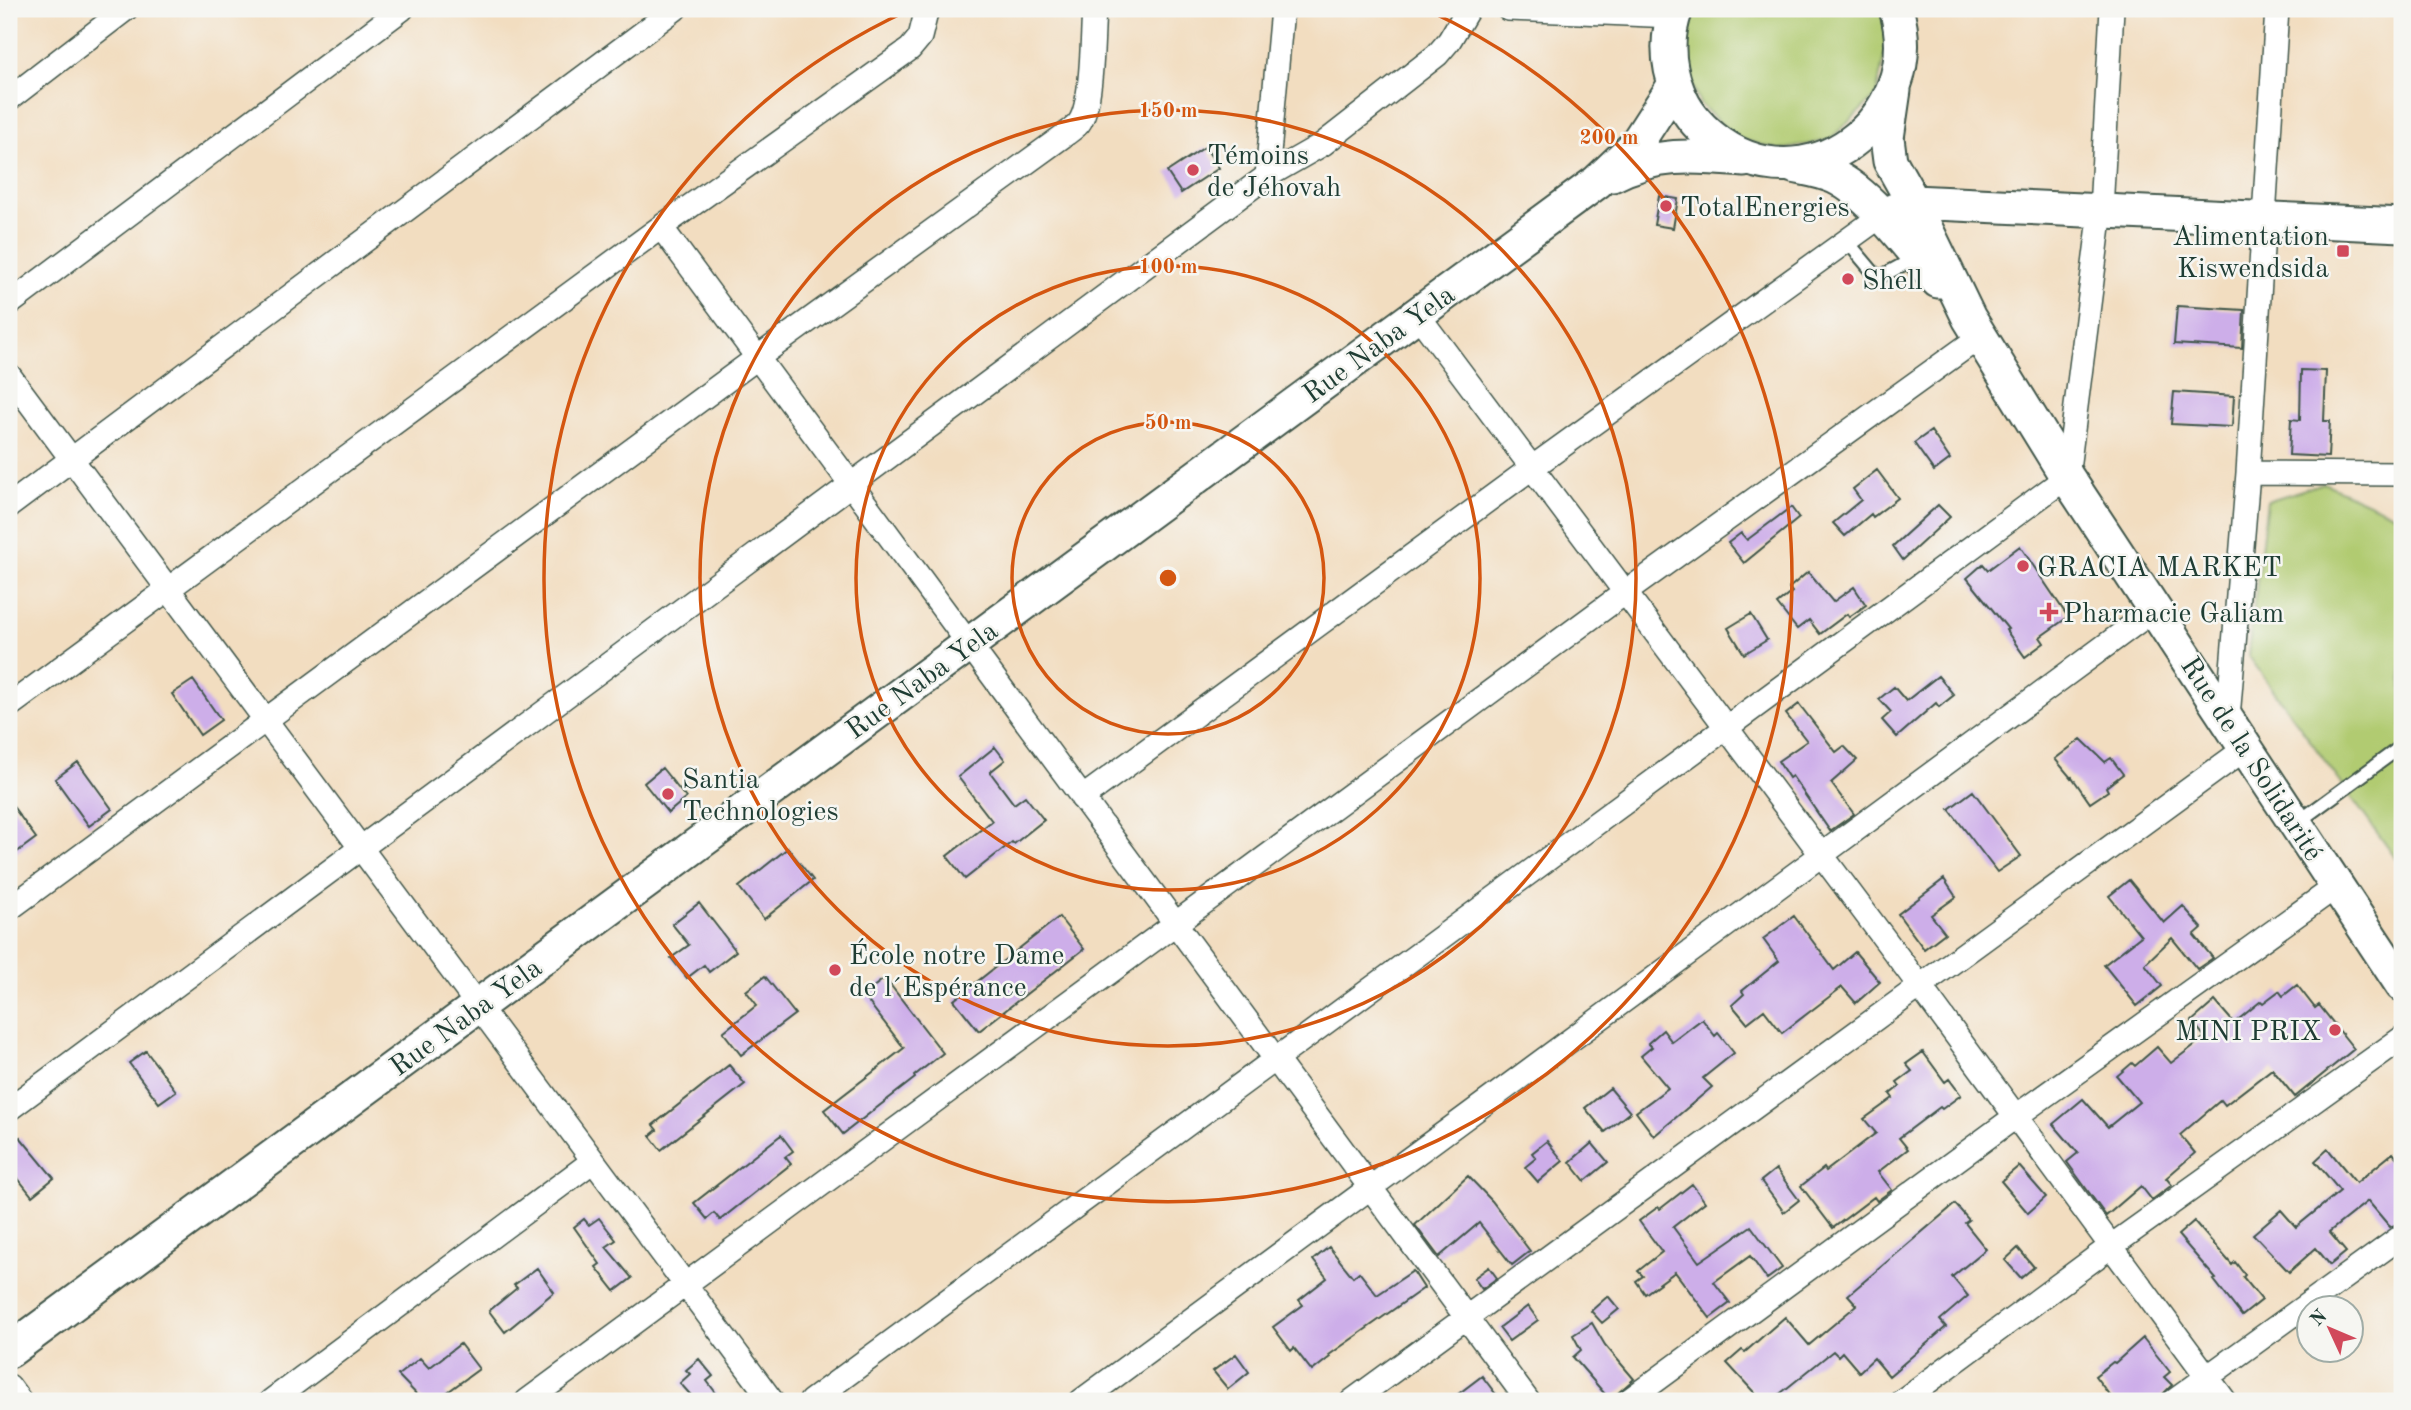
<svg xmlns="http://www.w3.org/2000/svg" width="2411" height="1410" font-family="'Old Standard TT',serif">
  <style>
    .green { fill: #b1cb71; stroke: #688452; stroke-width: 2 }
    .building { fill: #cdaee9 }
    .lines { fill: none; stroke-linecap: round; stroke-linejoin: round }
    .lane-casing { stroke: #3f5549; stroke-width: 16 }
    .street-casing { stroke: #3f5549; stroke-width: 26 }
    .secondary-casing { stroke: #3f5549; stroke-width: 37 }
    .lane { stroke: #fff; stroke-width: 12 }
    .street { stroke: #fff; stroke-width: 23 }
    .secondary { stroke: #fff; stroke-width: 33 }
    .ring { fill: none; stroke: #d45610; stroke-width: 3.5 }
    .poi-dot { fill: #d1495b; stroke: #f6f6f2; stroke-width: 2.5 }
    .labels { text-anchor: middle; stroke-width: 5; stroke-linejoin: round; paint-order: stroke }
    .poi-label { font-size: 28px; fill: #1f3d34; stroke: #f6f6f2; text-anchor: start }
    .street-label { font-size: 28px; fill: #1f3d34; stroke: #f6f6f2 }
    .centre { fill: #d45610; stroke: #f6f6f2; stroke-width: 3.5 }
    .ring-label { font-size: 21px; text-anchor: middle; font-weight: bold; fill: #d45610; stroke: #f6f6f2; stroke-width: 5; stroke-linejoin: round; paint-order: stroke }
  </style>
  <rect width="100%" height="100%" fill="#f6f6f2"/>
  <filter id="ink" filterUnits="userSpaceOnUse"><feTurbulence type="fractalNoise" baseFrequency=".0143" numOctaves="2"/><feDisplacementMap in="SourceGraphic" scale="14" xChannelSelector="R" yChannelSelector="G"/><feConvolveMatrix kernelMatrix="1 2 1 2 8 2 1 2 1" color-interpolation-filters="sRGB"/></filter>
  <filter id="wash" filterUnits="userSpaceOnUse"><feTurbulence type="fractalNoise" baseFrequency=".00686" numOctaves="4" result="noise"/><feDisplacementMap in="SourceGraphic" scale="28" xChannelSelector="R" yChannelSelector="G"/><feGaussianBlur stdDeviation="1.57" result="paint"/><feColorMatrix in="noise" values="0 0 0 0 0 0 0 0 0 0 0 0 0 0 0 0 0 1.4 0 .05"/><feComposite in="paint" operator="in"/></filter>
  <g filter="url(#wash)">
    <rect width="100%" height="100%" fill="#f2ddc0"/>
    <!-- green -->
    <path class="green" d="M1690,9H1882L1888,36L1876,96L1829,140L1781,150L1736,138L1700,104L1684,66L1686,20Z
      M2324,483L2402,518V867L2248,655L2267,501Z"/>
    <g id="blocks">
      <!-- building -->
      <path class="building" d="M1205,147L1219,168L1181,193L1167,172Z
        M1659,196L1678,199L1673,228L1654,225Z
        M2177,306L2244,310L2242,348L2174,344Z
        M2301,370L2326,371L2324,421H2330L2328,457L2289,455L2291,419L2300,420Z
        M2174,392L2234,396L2232,427L2171,424Z
        M1931,431L1950,459L1934,471L1914,443Z
        M1877,470L1898,498L1873,517L1871,514L1845,536L1833,523L1861,500L1853,489Z
        M1938,505L1950,517L1903,560L1893,546Z
        M1791,507L1799,518L1744,563L1728,543L1741,533L1747,540Z
        M2020,546L2068,617L2040,637L2044,643L2025,657L2006,630L2008,629L1967,578L1983,564L1988,570Z
        M1808,572L1833,602L1854,587L1866,605L1849,617L1847,614L1820,634L1809,620L1797,629L1777,604L1792,592L1789,588Z
        M1751,614L1767,640L1744,654L1728,628Z
        M1938,676L1954,695L1939,707L1936,703L1897,737L1882,720L1891,712L1879,699L1894,687L1906,701Z
        M193,680L221,720L200,735L172,694Z
        M1799,704L1836,752L1844,746L1857,760L1831,783L1854,814L1830,831L1792,776L1789,778L1778,761L1807,741L1786,714Z
        M2081,739L2105,762L2111,758L2123,774L2106,787L2108,791L2090,803L2072,777L2071,778L2055,759Z
        M995,747L1005,760L990,772L1014,804L1025,796L1044,820L1014,844L1012,842L965,879L947,856L992,821L958,777Z
        M78,762L112,809L89,826L55,779Z
        M662,768L686,798L668,813L644,783Z
        M1973,791L2021,856L1997,872L1949,809Z
        M9,801L36,838L9,858Z
        M788,848L813,880L764,919L739,887Z
        M1944,879L1956,897L1931,915L1945,933L1924,949L1898,914Z
        M2129,880L2164,923L2183,906L2202,928L2194,935L2213,958L2197,969L2172,938L2145,964L2162,986L2137,1006L2104,965L2141,936L2109,896Z
        M699,903L736,951L709,972L704,965L687,978L671,958L689,945L672,924Z
        M1794,916L1834,970L1855,952L1880,982L1856,1003L1842,987L1782,1033L1764,1010L1747,1023L1732,1005L1744,994L1742,991L1779,961L1763,939Z
        M1059,917L1084,949L979,1031L954,1000Z
        M765,976L795,1014L741,1055L723,1032L757,1005L746,991Z
        M885,978L943,1053L914,1076L915,1078L843,1134L824,1110L904,1048L863,995Z
        M2297,985L2315,1008L2319,1005L2354,1049L2295,1097L2272,1069L2225,1105L2221,1100L2180,1135L2195,1153L2166,1178L2172,1185L2152,1200L2141,1186L2106,1216L2067,1162L2078,1153L2053,1124L2083,1099L2108,1127L2139,1102L2117,1076L2132,1063L2135,1066L2157,1047L2171,1063L2205,1037L2192,1021L2215,1001L2234,1023L2261,1001L2263,1003L2279,991L2283,996Z
        M1702,1019L1715,1036L1718,1033L1734,1053L1703,1078L1712,1087L1654,1136L1636,1112L1668,1088L1641,1056L1652,1047L1648,1043L1663,1030L1672,1042Z
        M146,1051L176,1091L159,1103L129,1063Z
        M1923,1052L1945,1082L1949,1079L1961,1095L1942,1109L1940,1107L1899,1138L1908,1149L1878,1172L1892,1190L1877,1201L1874,1197L1833,1228L1801,1186L1824,1168L1826,1171L1876,1133L1864,1119L1893,1098L1890,1094L1900,1086L1897,1082L1912,1071L1906,1064Z
        M729,1065L745,1084L661,1150L650,1136L657,1130L653,1125Z
        M1610,1088L1630,1112L1605,1132L1585,1108Z
        M781,1135L793,1151L785,1157L791,1164L720,1220L714,1213L707,1219L694,1203Z
        M20,1137L54,1178L32,1196L9,1167V1146Z
        M1547,1141L1563,1161L1538,1182L1525,1167L1536,1158L1532,1153Z
        M1592,1143L1608,1162L1585,1181L1570,1162Z
        M2328,1149L2356,1183L2393,1153L2402,1164V1222L2390,1227L2368,1201L2329,1232L2346,1252L2330,1265L2316,1248L2289,1272L2253,1234L2281,1210L2296,1227L2340,1191L2315,1161Z
        M2019,1166L2046,1197L2028,1213L2001,1181Z
        M1776,1169L1799,1200L1784,1212L1761,1181Z
        M1468,1176L1492,1201L1530,1251L1512,1265L1479,1223L1439,1257L1415,1225Z
        M1692,1184L1705,1202L1673,1227L1699,1262L1751,1226L1782,1268L1767,1279L1750,1256L1714,1282L1730,1303L1710,1318L1675,1272L1645,1294L1636,1281L1643,1276L1638,1271L1662,1252L1639,1221L1658,1207L1660,1209Z
        M1955,1204L1969,1220L1965,1223L1986,1249L1952,1277L1968,1296L1940,1320L1946,1327L1889,1376L1874,1358L1859,1372L1842,1352L1838,1356L1833,1351L1771,1401H1762L1727,1363L1742,1350L1745,1352L1785,1317L1809,1345L1857,1305L1848,1295Z
        M599,1218L616,1240L606,1247L632,1278L615,1291L596,1267L600,1264L574,1227L584,1219L589,1225Z
        M2194,1221L2232,1265L2235,1262L2245,1275L2243,1277L2262,1300L2242,1316L2214,1280L2216,1279L2178,1235Z
        M1329,1247L1353,1277L1359,1272L1377,1295L1413,1271L1424,1288L1329,1355L1330,1357L1312,1371L1294,1348L1291,1351L1273,1327L1303,1305L1299,1300L1327,1278L1313,1260Z
        M2018,1248L2034,1267L2021,1278L2005,1260Z
        M1489,1267L1497,1278L1482,1289L1474,1278Z
        M537,1268L554,1292L505,1332L489,1311L517,1288L514,1285Z
        M1608,1296L1619,1309L1602,1323L1591,1311Z
        M1528,1306L1538,1320L1509,1341L1499,1328Z
        M1592,1323L1605,1345L1634,1379L1610,1400L1573,1357L1581,1350L1573,1335Z
        M2143,1338L2170,1372L2164,1377L2172,1385L2162,1395L2160,1401H2114L2095,1376L2113,1362L2115,1363Z
        M460,1344L479,1369L445,1394L450,1401H423L398,1375L420,1358L429,1368Z
        M1236,1354L1249,1372L1228,1389L1213,1371Z
        M699,1359L713,1376L707,1381L722,1401H696L680,1383L690,1374L686,1370Z
        M1482,1376L1501,1401H1449Z"/>
    </g>
  </g>
  <g filter="url(#ink)">
    <use href="#blocks" fill-opacity="0" stroke="#3f5549" stroke-width="2"/>
    <g class="lines">
      <!-- lane casing -->
      <g class="lane-casing">
        <path id="lane" d="M1846,240L1878,278L1917,257
          M2298,822L2402,746"/>
      </g>
      <!-- street casing -->
      <g class="street-casing">
        <path id="street" d="M1508,9L1673,16
          M9,99L126,9
          M1267,176L1282,9
          M661,227L1528,1401
          M9,304L402,9
          M1417,314L1919,985L2225,1401
          M9,375L772,1401
          M2248,473L2402,474
          M9,506L675,9
          M9,706L661,227L910,49L920,37L927,9
          M2228,718L2248,473L2277,9
          M1082,798L1533,467L1881,216
          M9,909L757,358L1066,134C1070,131 1076,127 1079,123C1093,104 1092,34 1094,9
          M9,1109L1267,176L1323,144L1437,55L1449,41L1468,9
          M9,1386L20,1401
          M271,1401L593,1161
          M527,1401L1626,592L1981,336
          M811,1401L2067,477L2101,210L2112,9
          M1081,1401L2155,609
          M1352,1401L2246,748
          M1628,1401L2015,1117L2337,886
          M1902,1401L2110,1247L2402,1038
          M2174,1401L2402,1236"/>
      </g>
      <!-- secondary casing -->
      <g class="secondary-casing">
        <path id="secondary" d="M1676,9C1666,36 1667,65 1678,92C1685,111 1698,126 1713,138C1804,212 1929,119 1896,9
          M1894,90L1887,138L1890,161L1913,202L1969,318L2067,477L2402,985
          M1793,166C1807,169 1822,171 1835,177C1872,195 1911,250 1938,281
          M1612,175C1657,152 1695,156 1744,160
          M1881,216L1913,202L2402,225
          M9,1351L1597,182L1635,146L1675,84"/>
      </g>
      <!-- lane -->
      <use href="#lane" class="lane"/>
      <!-- street -->
      <use href="#street" class="street"/>
      <!-- secondary -->
      <use href="#secondary" class="secondary"/>
    </g>
  </g>
  <!-- distance rings -->
  <g class="ring">
    <circle cx="1168" cy="578" r="156"/>
    <circle cx="1168" cy="578" r="312"/>
    <circle cx="1168" cy="578" r="468"/>
    <path d="M1427 10A624 624 0 1 1 909 10"/>
  </g>
  <!-- markers -->
  <g class="poi-dot">
    <circle cx="1193" cy="170" r="7"/>
    <circle cx="1666" cy="206" r="7"/>
    <rect x="2336" y="244" width="14" height="14" rx="3.5"/>
    <circle cx="1848" cy="279" r="7"/>
    <circle cx="2023" cy="566" r="7"/>
    <path d="M2045.5 601.5h7v7h7v7h-7v7h-7v-7h-7v-7h7z"/>
    <circle cx="668" cy="794" r="7"/>
    <circle cx="835" cy="970" r="7"/>
    <circle cx="2335" cy="1030" r="7"/>
  </g>
  <g class="labels">
    <!-- poi labels -->
    <g class="poi-label">
      <text x="1207" y="164">Témoins<tspan x="1207" dy="32">de Jéhovah</tspan></text>
      <text x="1680" y="216">TotalEnergies</text>
      <text x="2329" y="245" text-anchor="end">Alimentation<tspan x="2329" dy="32">Kiswendsida</tspan></text>
      <text x="1862" y="289">Shell</text>
      <text x="2037" y="576">GRACIA MARKET</text>
      <text x="2063" y="622">Pharmacie Galiam</text>
      <text x="682" y="788">Santia<tspan x="682" dy="32">Technologies</tspan></text>
      <text x="849" y="964">École notre Dame<tspan x="849" dy="32">de l´Espérance</tspan></text>
      <text x="2321" y="1040" text-anchor="end">MINI PRIX</text>
    </g>
    <!-- street labels -->
    <g class="street-label">
      <text transform="translate(1378 343) rotate(-36)" y="10">Rue Naba Yela</text>
      <text transform="translate(921 679) rotate(-36)" y="10">Rue Naba Yela</text>
      <text transform="translate(2253 758) rotate(57)" y="10">Rue de la Solidarité</text>
      <text transform="translate(465 1016) rotate(-36)" y="10">Rue Naba Yela</text>
    </g>
  </g>
  <circle cx="1168" cy="578" r="10" class="centre"/>
  <g class="ring-label">
    <text x="1168" y="117">150 m</text>
    <text x="1609" y="144">200 m</text>
    <text x="1168" y="273">100 m</text>
    <text x="1168" y="429">50 m</text>
  </g>
  <!-- margin -->
  <rect width="2411" height="1410" fill="none" stroke="#f6f6f2" stroke-width="35"/>
  <!-- north arrow -->
  <g transform="translate(2330 1329) rotate(314)"><circle r="33" fill="#f6f6f2" stroke="#a0aca6" stroke-width="2"/>
  <path d="M0-5L12 26L0 18L-12 26Z" fill="#d1495b"/>
  <text y="-10" font-size="19" font-weight="bold" text-anchor="middle" fill="#1f3d34">N</text>
  </g>
</svg>
